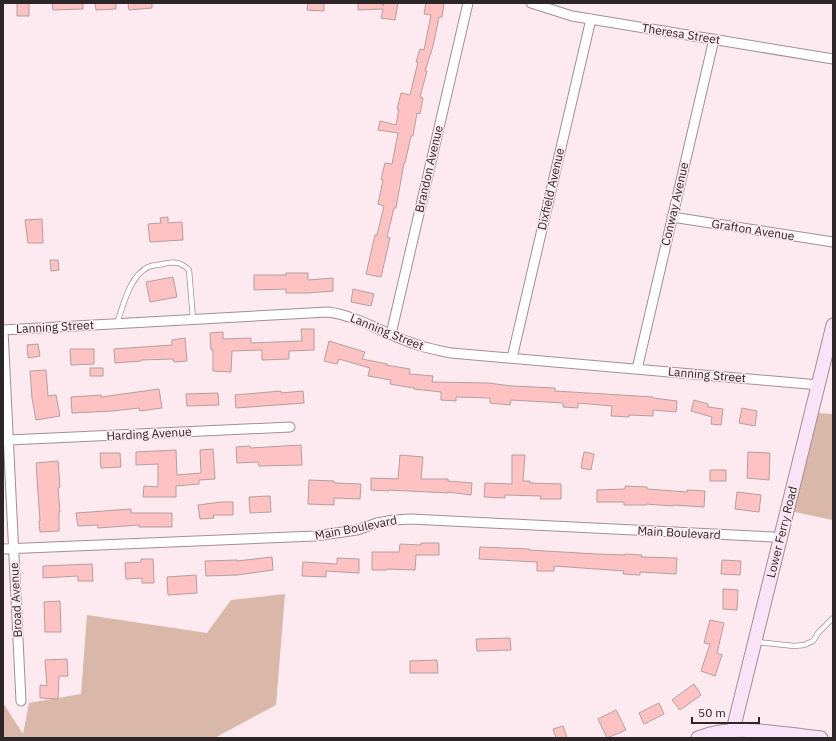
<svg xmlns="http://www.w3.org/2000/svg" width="836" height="741" font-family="'IBM Plex Sans',sans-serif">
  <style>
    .green { fill: #d9b7a9 }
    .building { fill: #ffc2c2; stroke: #b39f9f }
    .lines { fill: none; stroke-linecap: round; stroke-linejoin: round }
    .lane-casing { stroke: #a28f96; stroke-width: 6 }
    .street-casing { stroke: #a28f96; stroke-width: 11 }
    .secondary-casing { stroke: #a28f96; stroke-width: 15 }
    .lane { stroke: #fff; stroke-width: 4.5 }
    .street { stroke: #fff; stroke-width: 9 }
    .secondary { stroke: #fae3f8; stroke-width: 13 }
    .labels { text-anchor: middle; stroke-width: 3; stroke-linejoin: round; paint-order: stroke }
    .street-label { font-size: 12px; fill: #2d2628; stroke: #fde9f0 }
  </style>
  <rect width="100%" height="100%" fill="#fde9f0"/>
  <!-- green -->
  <path class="green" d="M818,413L833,414V520L790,511Z
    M285,594L276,705L218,736L217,738H3V703L23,734L29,703L81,694L87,615L207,633L231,600Z"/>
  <!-- building -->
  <path class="building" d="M17,3H29V16H17Z
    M52,3H83V9L53,10Z
    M95,3H116V9L96,10Z
    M128,3H152V8L129,10Z
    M308,3H324V11L307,10Z
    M358,3H383V6L384,3H398L395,20L381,18L383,9L358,10Z
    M426,3H444L442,17H439L433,46L425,71H427L420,97L423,98L420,114L417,113L413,136H411L405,163H404L396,208H394L387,237L390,238L381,277L366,274L375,235H377L384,206L378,204L383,180L381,179L385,163L392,164L398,133L378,130L380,121L396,125L399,109H397L401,93L410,95L418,62H416L420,49L424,50L431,15L424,14Z
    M168,217V223L182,222L183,240L150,242L148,224L161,223L160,218Z
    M42,219L43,243H28L25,220Z
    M50,260H58L59,270L51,271Z
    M286,273H308V280L333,278V291L308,293H286V289L254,290V275H286Z
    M173,277L177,297L150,302L146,282Z
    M353,289L374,294L371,306L351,302Z
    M301,329H314V350L289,351V359L262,360V350L232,351L231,372L213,371V350H211L210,333L223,332V339L251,338V343L302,341Z
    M185,338L187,361L174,362L173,359L141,360V361L115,363L114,349L172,345V340Z
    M329,341L365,352L362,359L387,364L386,365L410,369L409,374L433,376L432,382L488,383L512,386L555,388V391L653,397V398L677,401L676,412L653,410V416L629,415V417L611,416L612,406L578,403V408L563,407V403L511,400L510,405L490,403V398L456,397V401L441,400V392L414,389V388L390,384L391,380L368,376L370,368L339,359L337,364L324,361Z
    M38,344L40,356L28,358L27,345Z
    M70,349H94V364L71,365Z
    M90,368H103V376H90Z
    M46,370L48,396L56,395L60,416L36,420L32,398L30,371Z
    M159,389L162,408L140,411L139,408L113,411L72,413L71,397L101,395V397Z
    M281,391V393L303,391L304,403L236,408L235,395Z
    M218,393L219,405L187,406L186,394Z
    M694,400L708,404V407L723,409L721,425L711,424L712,417L691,411Z
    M742,408L757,411L755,426L739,423Z
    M301,445L302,465L259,466L258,462L237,463L236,447L250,446V448Z
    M213,449L215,479L199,480V484L176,486V497H143L144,486L158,487V464L136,465V452L176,450L177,475L201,473L200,450Z
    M584,452L594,454L591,470L581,468Z
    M748,452L770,453L769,480L747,478Z
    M100,453H120L121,467L101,468Z
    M400,455L423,457L421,479H448V481L472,483L471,495L448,492V493L389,490V491L371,490V478L398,479Z
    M512,455H525L523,481H530V483L561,484V499H540L541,496L505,495V498L484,497L485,483L512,484Z
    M58,461L60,487L58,488L60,512H59V531L40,532L39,521H40L36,463Z
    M710,470H726V481H710Z
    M309,480L334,481V483L361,484L360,499L334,498V505L308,504Z
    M625,486L647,487V489L687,492V490L705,491L704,507L673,505V506L646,504V505H624V502H597V490L625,489Z
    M737,492L761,495L759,512L735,509Z
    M270,496L271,512L250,513L249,497Z
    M221,502H233V515H213L214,518L200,519L198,505Z
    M131,509V513H172V527H139V525L98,528V525L78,526L76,513Z
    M421,543H439V555H416L415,570L387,569V570H372V552H399L400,544L421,545Z
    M480,547L529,549V550L596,554L625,555V554L642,555L641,557L677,558L676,574L640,572V575L623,574L624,571L554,566V571H537V562L479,559Z
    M272,557L273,570L237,575L206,576L205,561L237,560V561Z
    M337,558L359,559V573L326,571V577L302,576L303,562L337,564Z
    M141,559H153L154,583H142V578L126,579L125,563L141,562Z
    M722,560L741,561L740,575L721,574Z
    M92,564L93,581H78V576L43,578V566Z
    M196,575L197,593L168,595L167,577Z
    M723,589L738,590L737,610L723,609Z
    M60,601L61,632H45L44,602Z
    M710,620L724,623L717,653L722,655L715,676L701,671L710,644L704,643Z
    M510,638L511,650L477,651L476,639Z
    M67,659L68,676H59L58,699L40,698V685L47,686L45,660Z
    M437,660L438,673H410V661Z
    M694,684L701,695L680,710L672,700Z
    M659,703L664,714L644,724L639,713Z
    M616,710L626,730L607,738L598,719Z
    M563,726L567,738H556L553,729Z"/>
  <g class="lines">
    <!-- lane casing -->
    <g class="lane-casing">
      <path id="lane" d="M117,323C124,304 129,277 148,267C153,265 158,265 163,264C174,261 181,262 189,270L193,319
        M757,642L794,646L804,645L813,641L818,633L833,618"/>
    </g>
    <!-- street casing -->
    <g class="street-casing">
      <path id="street" d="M531,3L572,16L833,59
        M672,217L833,242
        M3,330L328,312C358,316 383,333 412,343C424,348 438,350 451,353L819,385
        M3,330L21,701
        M391,334L468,3
        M512,358L591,19
        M637,369L714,39
        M9,440L290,427
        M3,549L315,536L357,530L377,523L394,520L411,519L773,537L781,539"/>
    </g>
    <!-- secondary casing -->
    <g class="secondary-casing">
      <path id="secondary" d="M698,738C734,723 783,734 821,738
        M731,738L833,325"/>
    </g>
    <!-- lane -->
    <use href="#lane" class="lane"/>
    <!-- street -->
    <use href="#street" class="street"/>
    <!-- secondary -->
    <use href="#secondary" class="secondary"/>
  </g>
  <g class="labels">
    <!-- street labels -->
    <g class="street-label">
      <text transform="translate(681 34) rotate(9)" y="4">Theresa Street</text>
      <text transform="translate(429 169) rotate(-77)" y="4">Brandon Avenue</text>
      <text transform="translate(551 189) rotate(-77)" y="4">Dixfield Avenue</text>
      <text transform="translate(675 204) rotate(-77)" y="4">Conway Avenue</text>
      <text transform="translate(753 230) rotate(9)" y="4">Grafton Avenue</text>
      <text transform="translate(55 327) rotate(-3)" y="4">Lanning Street</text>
      <text transform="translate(387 332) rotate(22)" y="4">Lanning Street</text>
      <text transform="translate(707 375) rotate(5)" y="4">Lanning Street</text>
      <text transform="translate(149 434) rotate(-3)" y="4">Harding Avenue</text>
      <text transform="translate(356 528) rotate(-11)" y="4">Main Boulevard</text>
      <text transform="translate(782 532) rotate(-76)" y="4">Lower Ferry Road</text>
      <text transform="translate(679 533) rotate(3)" y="4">Main Boulevard</text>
      <text transform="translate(16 600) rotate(-93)" y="4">Broad Avenue</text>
    </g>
  </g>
  <!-- border -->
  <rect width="836" height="741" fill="none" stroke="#2d2628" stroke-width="8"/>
  <!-- scale -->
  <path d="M692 717v6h67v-6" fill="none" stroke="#2d2628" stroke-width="2"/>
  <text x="698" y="717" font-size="12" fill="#2d2628" stroke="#fde9f0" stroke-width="3" paint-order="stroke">50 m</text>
</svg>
